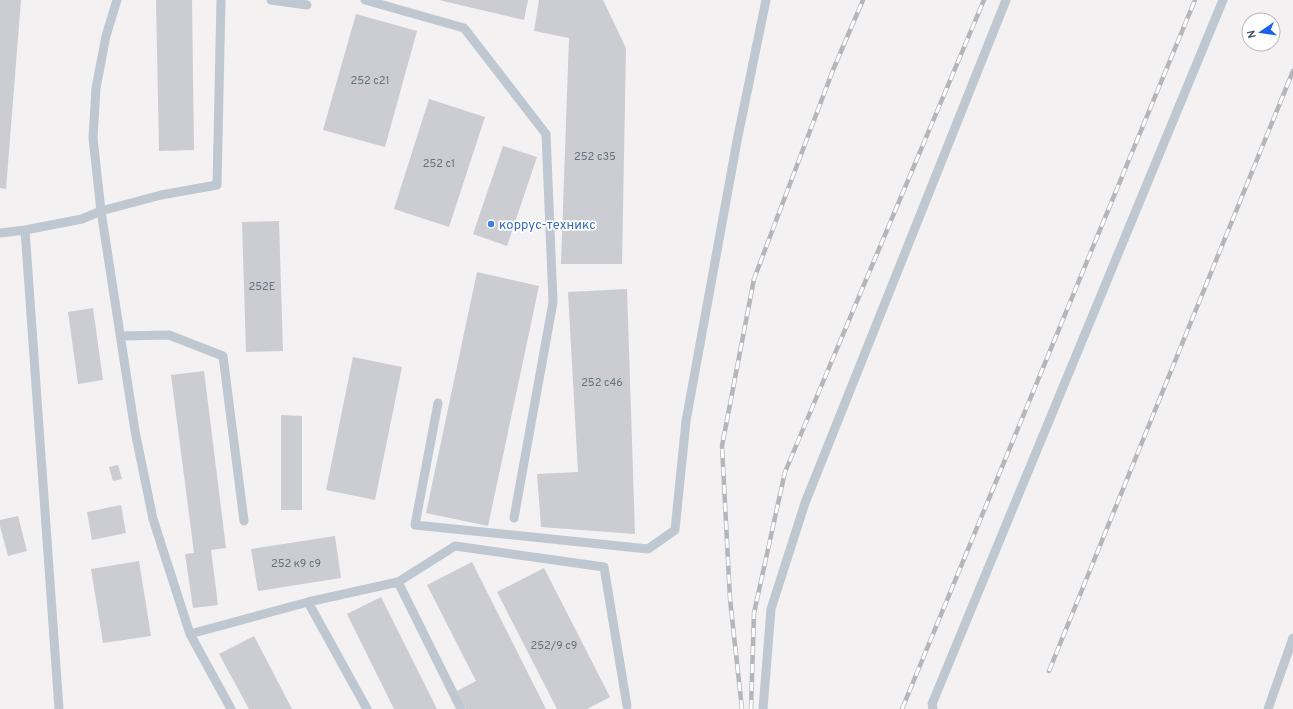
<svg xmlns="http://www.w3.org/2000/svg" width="1293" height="709" font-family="Overpass,sans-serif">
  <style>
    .building { fill: #cbcdd3 }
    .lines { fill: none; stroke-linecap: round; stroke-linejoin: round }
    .service { stroke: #bfc7d0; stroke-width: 9 }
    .rail-casing { stroke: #b3b6bb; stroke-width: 4.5 }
    .rail { stroke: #fff; stroke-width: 3; stroke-dasharray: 9; stroke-linecap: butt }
    .shop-dot { fill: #3f7fe0; stroke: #fff; stroke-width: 1.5 }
    .labels { text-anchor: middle; stroke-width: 3.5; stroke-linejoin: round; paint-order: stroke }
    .number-label { font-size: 11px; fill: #69727c }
    .shop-label { font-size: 13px; fill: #366cbe; stroke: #fff; text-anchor: start }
  </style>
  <rect width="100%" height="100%" fill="#f3f1f1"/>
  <!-- building -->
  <path class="building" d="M0,0H21L6,189L0,188Z
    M156,0H192L194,150L159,151Z
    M439,0H528L524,20Z
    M539,0H603L626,48L622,264H561L569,38L534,31Z
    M356,14L417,31L385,147L323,130Z
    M429,99L485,117L449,227L394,209Z
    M503,146L537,157L507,246L473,234Z
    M279,221L283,351L246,352L242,222Z
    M477,272L539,286L488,526L426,513Z
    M627,289L635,534L541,527L537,474L578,472L568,292Z
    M93,308L103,380L78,384L68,312Z
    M353,357L402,367L375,500L326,490Z
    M204,371L226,548L211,550L218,605L193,608L185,554L194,553L171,375Z
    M281,415L302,416V510H281Z
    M118,465L122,479L113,481L109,467Z
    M121,505L126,533L92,540L87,512Z
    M18,516L27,551L8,556L0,526V520Z
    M335,536L341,578L258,591L251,549Z
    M139,561L151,636L103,643L91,569Z
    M472,562L546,709H466L457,691L476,681L427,585Z
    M544,568L610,697L587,709H557L497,592Z
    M381,597L437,709H394L347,614Z
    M254,636L292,709H249L219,654Z"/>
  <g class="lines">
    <!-- service -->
    <path class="service" d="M117,0L106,36L96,88L93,138L101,211L135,431L153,519L190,634L231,709
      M271,0L307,5
      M365,0L464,28L546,134L553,302L514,518
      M25,230L82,219L101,211L161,195L217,185L221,0
      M0,233L25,230L59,709
      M120,336L169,335L223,356L244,521
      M438,403L415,525L648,549L675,530L686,421L737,141L766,0
      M398,582L461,709
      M308,602L367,709
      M190,634L308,602L398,582L455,546L604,567L627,706
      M763,709L771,609L805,503L1006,0
      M933,709L932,704L1223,0
      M1268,709L1293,638"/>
    <!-- rail casing -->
    <g class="rail-casing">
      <path id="rail" d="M1049,671L1293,71
        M742,709L730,599L722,446L754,279L833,70L863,0
        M751,709L754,613L785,472L984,0
        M902,709L1195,0"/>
    </g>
    <!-- rail -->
    <use href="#rail" class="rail"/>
  </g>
  <!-- markers -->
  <circle class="shop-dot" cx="491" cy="224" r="4"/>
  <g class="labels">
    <!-- number labels -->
    <g class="number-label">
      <text x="370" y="84">252 с21</text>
      <text x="595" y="160">252 с35</text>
      <text x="439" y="167">252 с1</text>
      <text x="262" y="290">252Е</text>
      <text x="602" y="386">252 с46</text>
      <text x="296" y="567">252 к9 с9</text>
      <text x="554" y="649">252/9 с9</text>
    </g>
    <!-- shop labels -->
    <g class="shop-label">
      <text x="499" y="229">коррус-техникс</text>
    </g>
  </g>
  <!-- north arrow -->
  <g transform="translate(1261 32) rotate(257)"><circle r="19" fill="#ffffff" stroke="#b6babf"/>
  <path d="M0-3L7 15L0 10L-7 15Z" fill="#1762e8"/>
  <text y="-6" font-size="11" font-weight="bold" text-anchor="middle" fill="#48535f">N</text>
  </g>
</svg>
